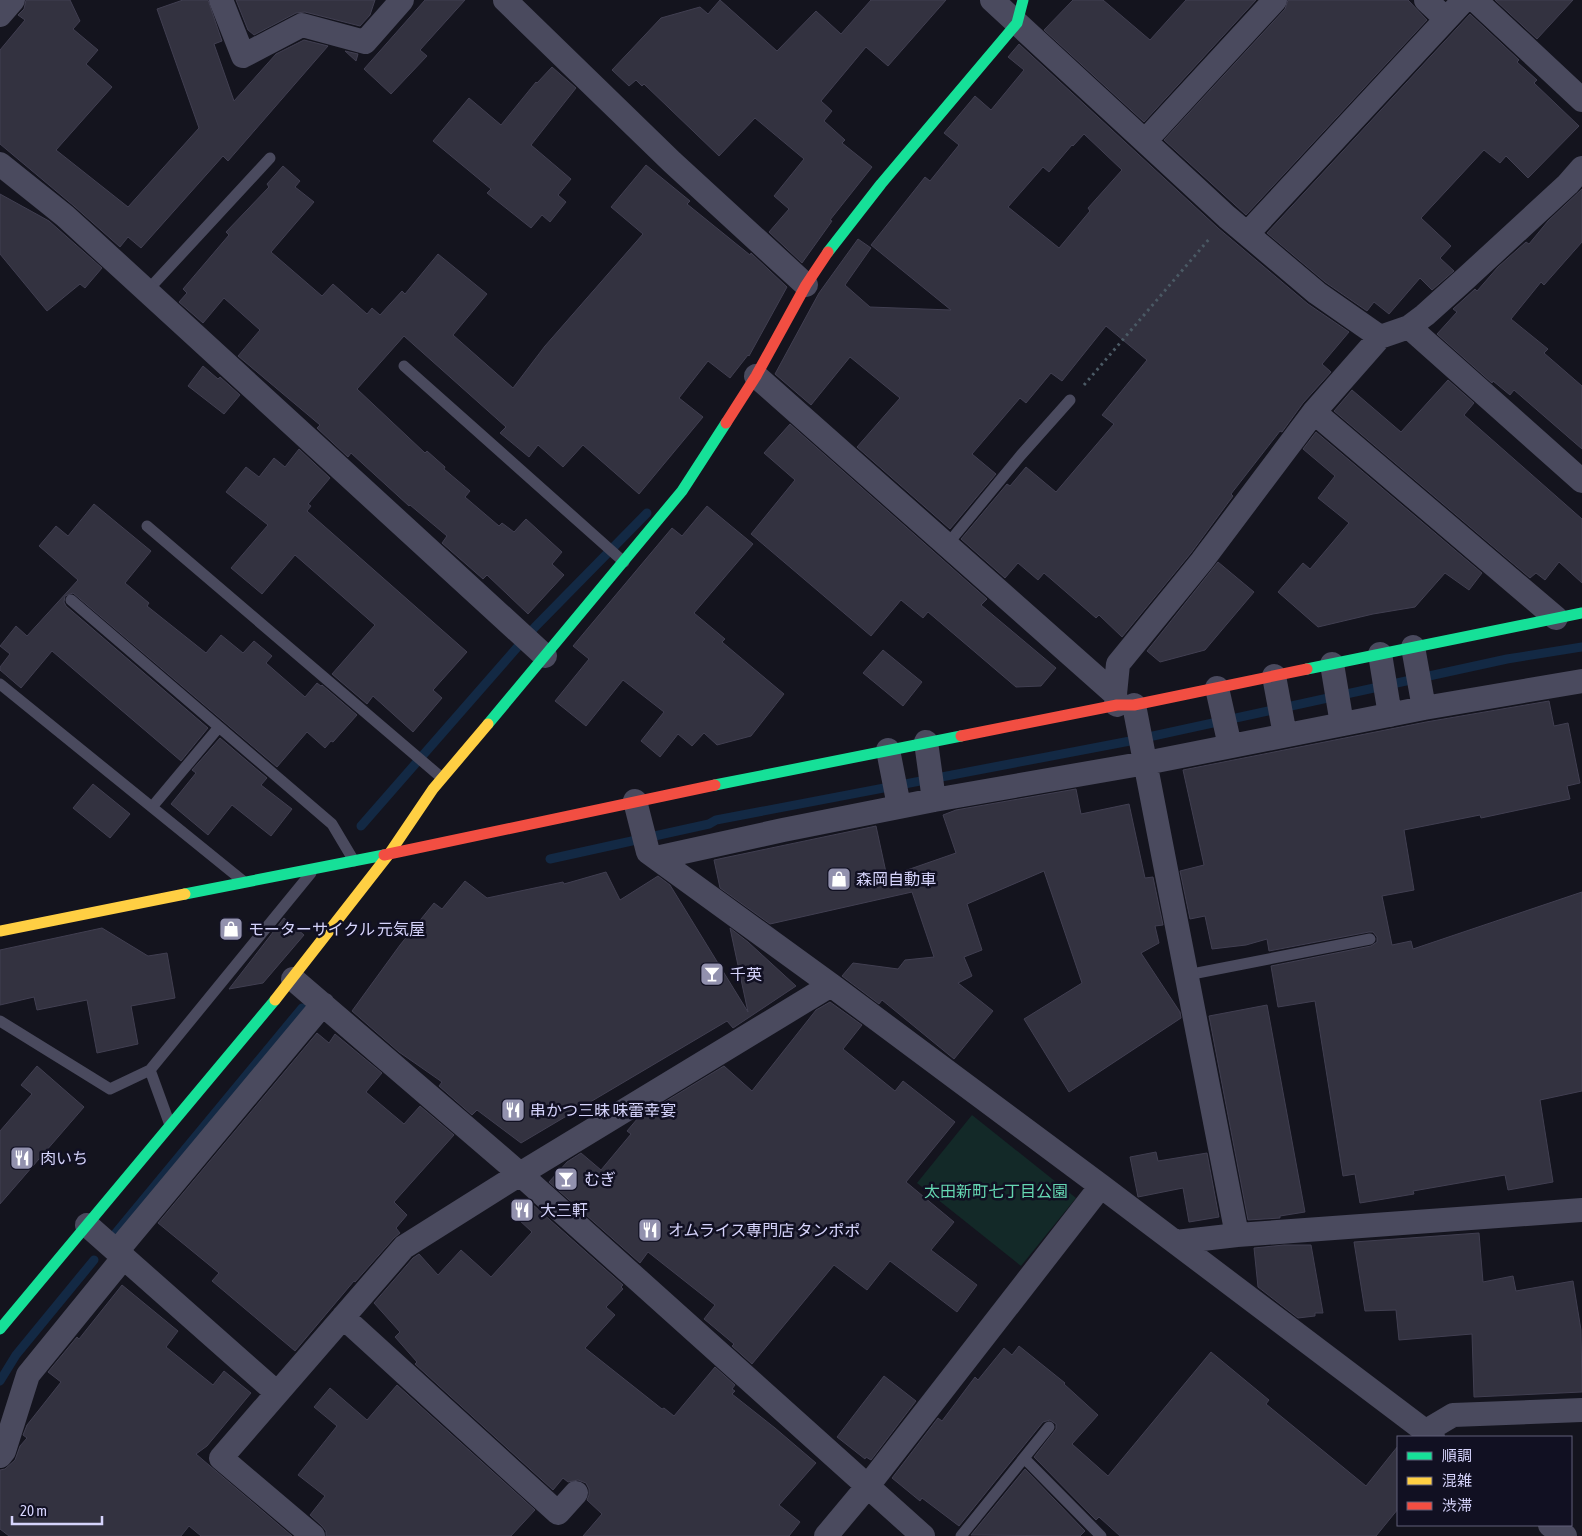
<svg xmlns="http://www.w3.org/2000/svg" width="1582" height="1536" font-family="'Asap Condensed','Noto Sans JP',sans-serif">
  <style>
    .green { fill: #132928 }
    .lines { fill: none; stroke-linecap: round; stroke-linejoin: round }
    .stream { stroke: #132944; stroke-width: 9 }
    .building { fill: #333240; stroke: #413f51; fill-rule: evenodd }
    .path { stroke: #4b5a65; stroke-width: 3; stroke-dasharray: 2.5 4; stroke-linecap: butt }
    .lane { stroke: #4a4a5e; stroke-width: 11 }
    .street { stroke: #4a4a5e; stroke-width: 24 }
    .fast { stroke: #16e098; stroke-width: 11 }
    .slow { stroke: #ffcf43; stroke-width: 11 }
    .jam { stroke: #f24e42; stroke-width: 11 }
    .labels { text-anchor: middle; stroke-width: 5; stroke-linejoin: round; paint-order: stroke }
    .poi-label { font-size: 16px; fill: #d6d4fc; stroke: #111022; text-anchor: start }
    .park-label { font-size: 16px; fill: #65d7b2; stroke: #111022 }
  </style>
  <rect width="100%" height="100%" fill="#14141e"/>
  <!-- green -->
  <path class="green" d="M972,1115L1076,1198L1021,1266L917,1183Z"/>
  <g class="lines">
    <!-- stream -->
    <path class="stream" d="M361,826L535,627L647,513
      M550,859L709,824L716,820L1130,741L1507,659L1582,647
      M114,1235L302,1008
      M0,1381L16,1355L94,1260"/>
  </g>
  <!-- building -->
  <path class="building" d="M26,0H70L80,21L73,29L98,50L86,64L112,87L56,150L128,207L199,128L157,9L183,0H208L222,41L214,44L234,101L276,54L304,40L328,46L228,161L223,156L141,248L128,237L120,247L74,206L0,144V50L25,20L18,15L24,9Z
    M236,0H375L370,15L360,26L305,12L296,13L254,35L248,30Z
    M425,0H465L420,50L427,56L391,94L364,69Z
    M720,0L777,51L816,11L841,34L871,0H946L888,66L866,47L821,101L832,111L824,121L845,140L842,143L872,167L830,220L832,221L802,263L769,232L789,209L774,196L804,159L755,118L719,156L644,84L642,86L636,80L629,86L612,70L661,18L700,7L708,14Z
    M1073,0H1103L1150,40L1186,0H1256L1144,122L1044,30Z
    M1288,0H1408L1427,20L1246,215L1164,140L1285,9Z
    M1495,0H1573L1537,39Z
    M1470,14L1519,60L1517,62L1537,80L1534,83L1579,126L1528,178L1506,156L1500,163L1484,150L1421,218L1451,246L1440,258L1454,271L1432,290L1420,278L1389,314L1374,302L1367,311L1325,282L1267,233Z
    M1019,44L1218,228L1308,304L1349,332L1322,364L1331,372L1303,403L1282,432L1280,431L1231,494L1233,496L1191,553L1122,637L1099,615L1096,618L1044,573L1038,580L1018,563L1005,578L961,539L1007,484L1010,486L1026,467L1056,492L1114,424L1102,415L1147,360L1106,326L1062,381L1051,373L1026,403L1020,398L972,454L996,474L950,529L857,447L900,398L850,357L811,405L775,374L819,293L858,239L871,248L845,285L870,307L951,310L871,245L925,177L930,181L959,145L944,133L975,96L991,110L1024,70L1008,57ZM1084,134L1122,170L1088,208L1090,211L1059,248L1008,207L1043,167L1049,172L1072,145L1073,146Z
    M345,51L358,54L356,61Z
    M552,67L576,88L531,145L571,179L558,195L566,202L550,222L542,215L531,228L487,193L491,189L433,141L469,98L501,125L536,82L537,83Z
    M646,165L690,201L687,204L750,255L751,253L787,287L749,356L748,355L730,378L708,361L679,398L703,417L639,494L583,445L563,467L538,445L529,457L500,433L506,427L404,336L357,389L425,453L427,451L445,467L444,469L470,491L465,497L499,526L502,523L514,532L526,519L562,552L552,564L564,575L528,614L487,575L483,579L442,543L447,536L410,505L409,506L351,453L348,457L317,428L320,425L238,356L260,330L224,298L203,323L179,302L187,293L183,289L229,235L226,232L269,187L267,184L283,166L300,181L295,187L314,202L271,252L322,296L333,284L367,314L372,308L380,315L402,291L405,294L438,254L487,294L453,335L513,388L545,346L643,234L611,207Z
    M1582,189V242L1544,285L1541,282L1511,319L1548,349L1544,353L1582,386V449L1514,390L1510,395L1493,381L1492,383L1437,334L1457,312L1453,309L1475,289L1477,291L1498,267L1526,242L1529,244L1548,221Z
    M0,194L49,221L102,268L85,288L80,284L47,311L0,254Z
    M203,366L218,379L220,377L240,395L224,414L188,386Z
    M1448,380L1474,403L1464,415L1582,519V583L1559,562L1545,580L1536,573L1530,578L1334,411L1352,390L1401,432Z
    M790,424L987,599L981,605L1056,668L1041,686L1016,687L928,612L923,618L901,600L871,636L751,534L795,480L764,453Z
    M1316,432L1482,573L1469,590L1445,573L1415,607L1373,614L1318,627L1278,592L1303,563L1310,569L1349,523L1318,498L1335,476L1303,449Z
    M299,449L330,478L308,504L311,506L307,511L467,652L433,690L442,698L413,732L373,696L367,704L332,674L375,625L295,555L262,594L231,568L268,525L226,492L246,467L259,477L274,458L285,467Z
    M94,504L151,551L125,583L149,603L147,606L206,653L221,635L243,653L254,641L272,656L266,663L305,697L317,683L321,686L322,685L357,715L333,742L331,741L325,748L307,732L277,767L73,593L65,596L64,602L66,606L208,728L181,761L52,651L21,688L0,670V667L10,654L0,646L16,626L27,636L78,580L39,546L56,526L68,536Z
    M707,506L753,544L694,613L725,639L722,642L784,694L751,736L717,745L704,733L692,746L678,734L660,757L641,741L664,712L623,680L586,726L555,701L589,659L573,646L672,528L682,536Z
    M1218,562L1254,592L1205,650L1160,662L1147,651Z
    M883,650L922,682L903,706L863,673Z
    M1549,701L1554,726L1568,723L1580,783L1567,786L1570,799L1481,818L1480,815L1404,830L1414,890L1382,896L1392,945L1411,941L1413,949L1582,892V1091L1540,1100L1553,1182L1508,1190L1505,1175L1413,1191L1414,1194L1360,1203L1355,1174L1343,1176L1315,1001L1278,1007L1271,966L1371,946L1377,942V937L1373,932H1369L1269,951L1267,939L1246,945L1212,949L1205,916L1190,919L1180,871L1204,865L1183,770L1426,722Z
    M220,738L267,778L261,785L292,809L271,836L232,805L208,835L171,804L196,773L192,770Z
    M93,784L130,814L110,838L73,808Z
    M1076,789L1081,814L1129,804L1145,878L1153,877L1163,925L1155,926L1159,943L1141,953L1180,1012L1181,1018L1069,1092L1024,1019L1082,983L1044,871L967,904L982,950L964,957L972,976L958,983L993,1011L954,1059L882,1000L879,1004L842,976L853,963L898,969L905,960L934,957L912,892L770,924L720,888L714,860L876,826L887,877L956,853L943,815L956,810Z
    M606,872L620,900L658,876L670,885L748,1012L730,928L748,942L796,986L733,1028L727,1021L521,1143L477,1110L472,1115L439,1086L442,1082L399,1052L352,1011L400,945L434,903L442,909L465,881L487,898L563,882L564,884Z
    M284,918L304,935L263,983L229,989Z
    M102,928L148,956L167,953L175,998L131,1006L138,1044L97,1053L87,1000L37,1010L34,997L0,1005V950Z
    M830,1002L862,1025L843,1049L895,1091L903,1081L955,1122L906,1182L954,1222L931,1250L977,1285L957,1312L890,1261L867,1290L834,1265L752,1364L732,1346L734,1344L704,1319L715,1305L648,1252L640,1263L549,1182L567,1162L581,1153L601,1170L631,1134L627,1131L638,1118L724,1066L752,1091L816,1010Z
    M1267,1005L1305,1212L1280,1216V1218L1248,1220L1209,1016Z
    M317,1033L329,1043L335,1034L382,1073L366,1092L404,1124L420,1106L454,1135L394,1202L407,1215L396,1228L400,1233L394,1238L355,1282L354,1281L295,1351L212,1281L219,1273L158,1223Z
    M37,1066L84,1107L0,1204V1131L32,1094L21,1085Z
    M1156,1152L1158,1161L1207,1153L1219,1217L1189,1222L1183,1188L1138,1197L1130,1157Z
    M531,1203L623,1285L621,1287L623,1289L606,1307L615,1315L585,1348L662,1409L664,1408L674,1416L715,1367L735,1385L732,1389L735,1391L732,1394L775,1428L816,1463L779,1505L800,1522L789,1536H583L602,1514L587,1500L589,1495V1489L586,1483L578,1480L568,1482L563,1478L553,1490L415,1364L417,1362L395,1337L400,1332L374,1303L413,1258L419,1254L438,1275L461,1250L491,1277L532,1232L518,1219Z
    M1479,1233L1483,1282L1513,1276L1516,1291L1573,1281L1581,1330L1582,1392L1474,1397L1472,1334L1399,1340L1396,1310L1365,1311L1354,1242Z
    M1284,1245H1311L1323,1313H1315V1316L1298,1318L1258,1287L1254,1248Z
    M122,1285L178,1331L166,1347L213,1385L224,1371L251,1393L207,1446L196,1454L292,1536H201L189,1526L181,1536H9L0,1529V1470L5,1469L15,1460L20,1446L27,1438L23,1435L27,1425L61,1382L48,1372L77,1337L79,1339Z
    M1019,1346L1065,1383L1064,1384L1098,1415L1072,1444L1108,1476L1211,1352L1269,1400L1266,1404L1366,1486L1398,1446V1509L1376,1536H1120L1099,1517L1096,1520L1034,1457L1056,1429V1424L1050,1420L1043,1422L959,1526L922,1498L920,1501L892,1478L938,1418L942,1421L975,1377L978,1380L1004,1348L1012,1355Z
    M884,1376L916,1401L871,1460L866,1457L865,1459L837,1437Z
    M397,1385L535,1510L511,1536H326V1531L322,1526L310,1515L325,1496L298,1475L337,1426L314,1407L330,1388L367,1420Z
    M1025,1469L1085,1531L1080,1536L971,1535Z"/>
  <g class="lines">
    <!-- path -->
    <path class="path" d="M1084,385L1210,238"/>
    <!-- lane -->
    <path class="lane" d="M147,291L270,158
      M404,366L624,562
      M147,526L442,778
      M946,546L1021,455L1070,400
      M71,600L332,824L354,861
      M0,684L243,881
      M152,807L219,727
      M1187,975L1370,939
      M0,1021L110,1089L150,1070L311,873
      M150,1070L170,1125
      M1024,1458L1101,1536
      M961,1536L1049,1427"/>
    <!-- street -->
    <path class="street" d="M221,0L243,56L302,25L365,42L402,0
      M505,0L672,162L806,285
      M992,0L1227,217L1317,293L1380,337
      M1426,0L1446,19
      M1475,0L1582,100
      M0,15L13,0
      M1146,140L1275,0
      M0,164L65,216L545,656
      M1247,234L1464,0
      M1409,327L1582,481
      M756,376L1115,694
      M1314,412L1556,618
      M1413,647L1424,708
      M1380,654L1390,715
      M1332,664L1342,724
      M1274,676L1285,735
      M1217,688L1230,746
      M1117,705L1115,694L1118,664L1202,561L1314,412L1380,337L1409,327L1425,315L1465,279L1568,184L1582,168
      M1134,705L1237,1235L1176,1242
      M926,742L934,800
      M888,750L899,806
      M635,801L648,852L831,985L1101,1186L1433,1437
      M656,858L783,830L934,800L1146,763L1424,708L1582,681
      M293,979L520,1174L923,1536
      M87,1225L277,1393
      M1237,1235L1582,1210
      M117,1251L323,1004
      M343,1317L558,1513L576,1493
      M1426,1431L1453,1415L1582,1410
      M0,1456L4,1451L28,1375L124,1257
      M1550,1525L1565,1536
      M313,1536L221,1458L404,1247L520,1174L831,985
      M826,1536L867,1487L1101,1186"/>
    <!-- fast -->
    <path class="fast" d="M828,252L881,184L1017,23L1023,0
      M1307,669L1582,613
      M488,724L682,491L726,423
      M715,785L961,736
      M185,894L384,855
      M0,1329L275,1000"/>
    <!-- slow -->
    <path class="slow" d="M0,931L185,894
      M275,1000L389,854L433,789L488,724"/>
    <!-- jam -->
    <path class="jam" d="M726,423L756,376L806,285L828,252
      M961,736L1117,705H1134L1307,669
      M384,855L715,785"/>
  </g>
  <!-- icons -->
  <defs>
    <g id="shop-square" transform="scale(1.25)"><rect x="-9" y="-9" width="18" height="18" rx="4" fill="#9291ae" stroke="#111022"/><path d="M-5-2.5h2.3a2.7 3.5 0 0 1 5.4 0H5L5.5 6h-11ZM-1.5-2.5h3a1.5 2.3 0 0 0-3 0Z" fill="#fff"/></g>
    <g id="bar-square" transform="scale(1.25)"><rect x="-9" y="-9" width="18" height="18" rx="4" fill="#9291ae" stroke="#111022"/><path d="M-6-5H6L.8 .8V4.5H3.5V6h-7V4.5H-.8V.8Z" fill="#fff"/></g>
    <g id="restaurant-square" transform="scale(1.25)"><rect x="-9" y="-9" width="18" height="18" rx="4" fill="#9291ae" stroke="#111022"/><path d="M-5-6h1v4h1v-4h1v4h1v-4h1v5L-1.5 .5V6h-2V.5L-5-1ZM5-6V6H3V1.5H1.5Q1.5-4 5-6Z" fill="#fff"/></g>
  </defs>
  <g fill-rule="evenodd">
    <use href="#shop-square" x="839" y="879"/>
    <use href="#shop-square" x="231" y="929"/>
    <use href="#bar-square" x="712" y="974"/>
    <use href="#restaurant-square" x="513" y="1110"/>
    <use href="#restaurant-square" x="22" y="1158"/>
    <use href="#bar-square" x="566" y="1179"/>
    <use href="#restaurant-square" x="522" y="1210"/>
    <use href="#restaurant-square" x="650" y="1230"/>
  </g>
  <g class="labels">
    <!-- poi labels -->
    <g class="poi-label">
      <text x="856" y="885">森岡自動車</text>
      <text x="248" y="935">モーターサイクル 元気屋</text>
      <text x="730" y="980">千英</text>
      <text x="530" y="1116">串かつ三昧 味蕾幸宴</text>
      <text x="40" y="1164">肉いち</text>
      <text x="584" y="1185">むぎ</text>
      <text x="540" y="1216">大三軒</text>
      <text x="668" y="1236">オムライス専門店 タンポポ</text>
    </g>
    <!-- park labels -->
    <g class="park-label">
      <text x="996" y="1197">太田新町七丁目公園</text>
    </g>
  </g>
  <!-- legend -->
  <rect x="1397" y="1436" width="175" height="90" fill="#111022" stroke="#605e79"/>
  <rect x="1407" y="1452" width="25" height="8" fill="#16e098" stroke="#605e79"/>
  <text x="1442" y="1461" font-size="15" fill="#d6d4fc">順調</text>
  <rect x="1407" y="1477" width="25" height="8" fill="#ffcf43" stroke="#605e79"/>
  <text x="1442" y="1486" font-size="15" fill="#d6d4fc">混雑</text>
  <rect x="1407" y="1502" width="25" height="8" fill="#f24e42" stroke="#605e79"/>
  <text x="1442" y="1511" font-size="15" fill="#d6d4fc">渋滞</text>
  <!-- scale -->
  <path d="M12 1516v8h90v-8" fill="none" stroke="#d6d4fc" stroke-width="2.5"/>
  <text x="20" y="1516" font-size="15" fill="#d6d4fc" stroke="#111022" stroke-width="4" paint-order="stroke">20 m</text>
</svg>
